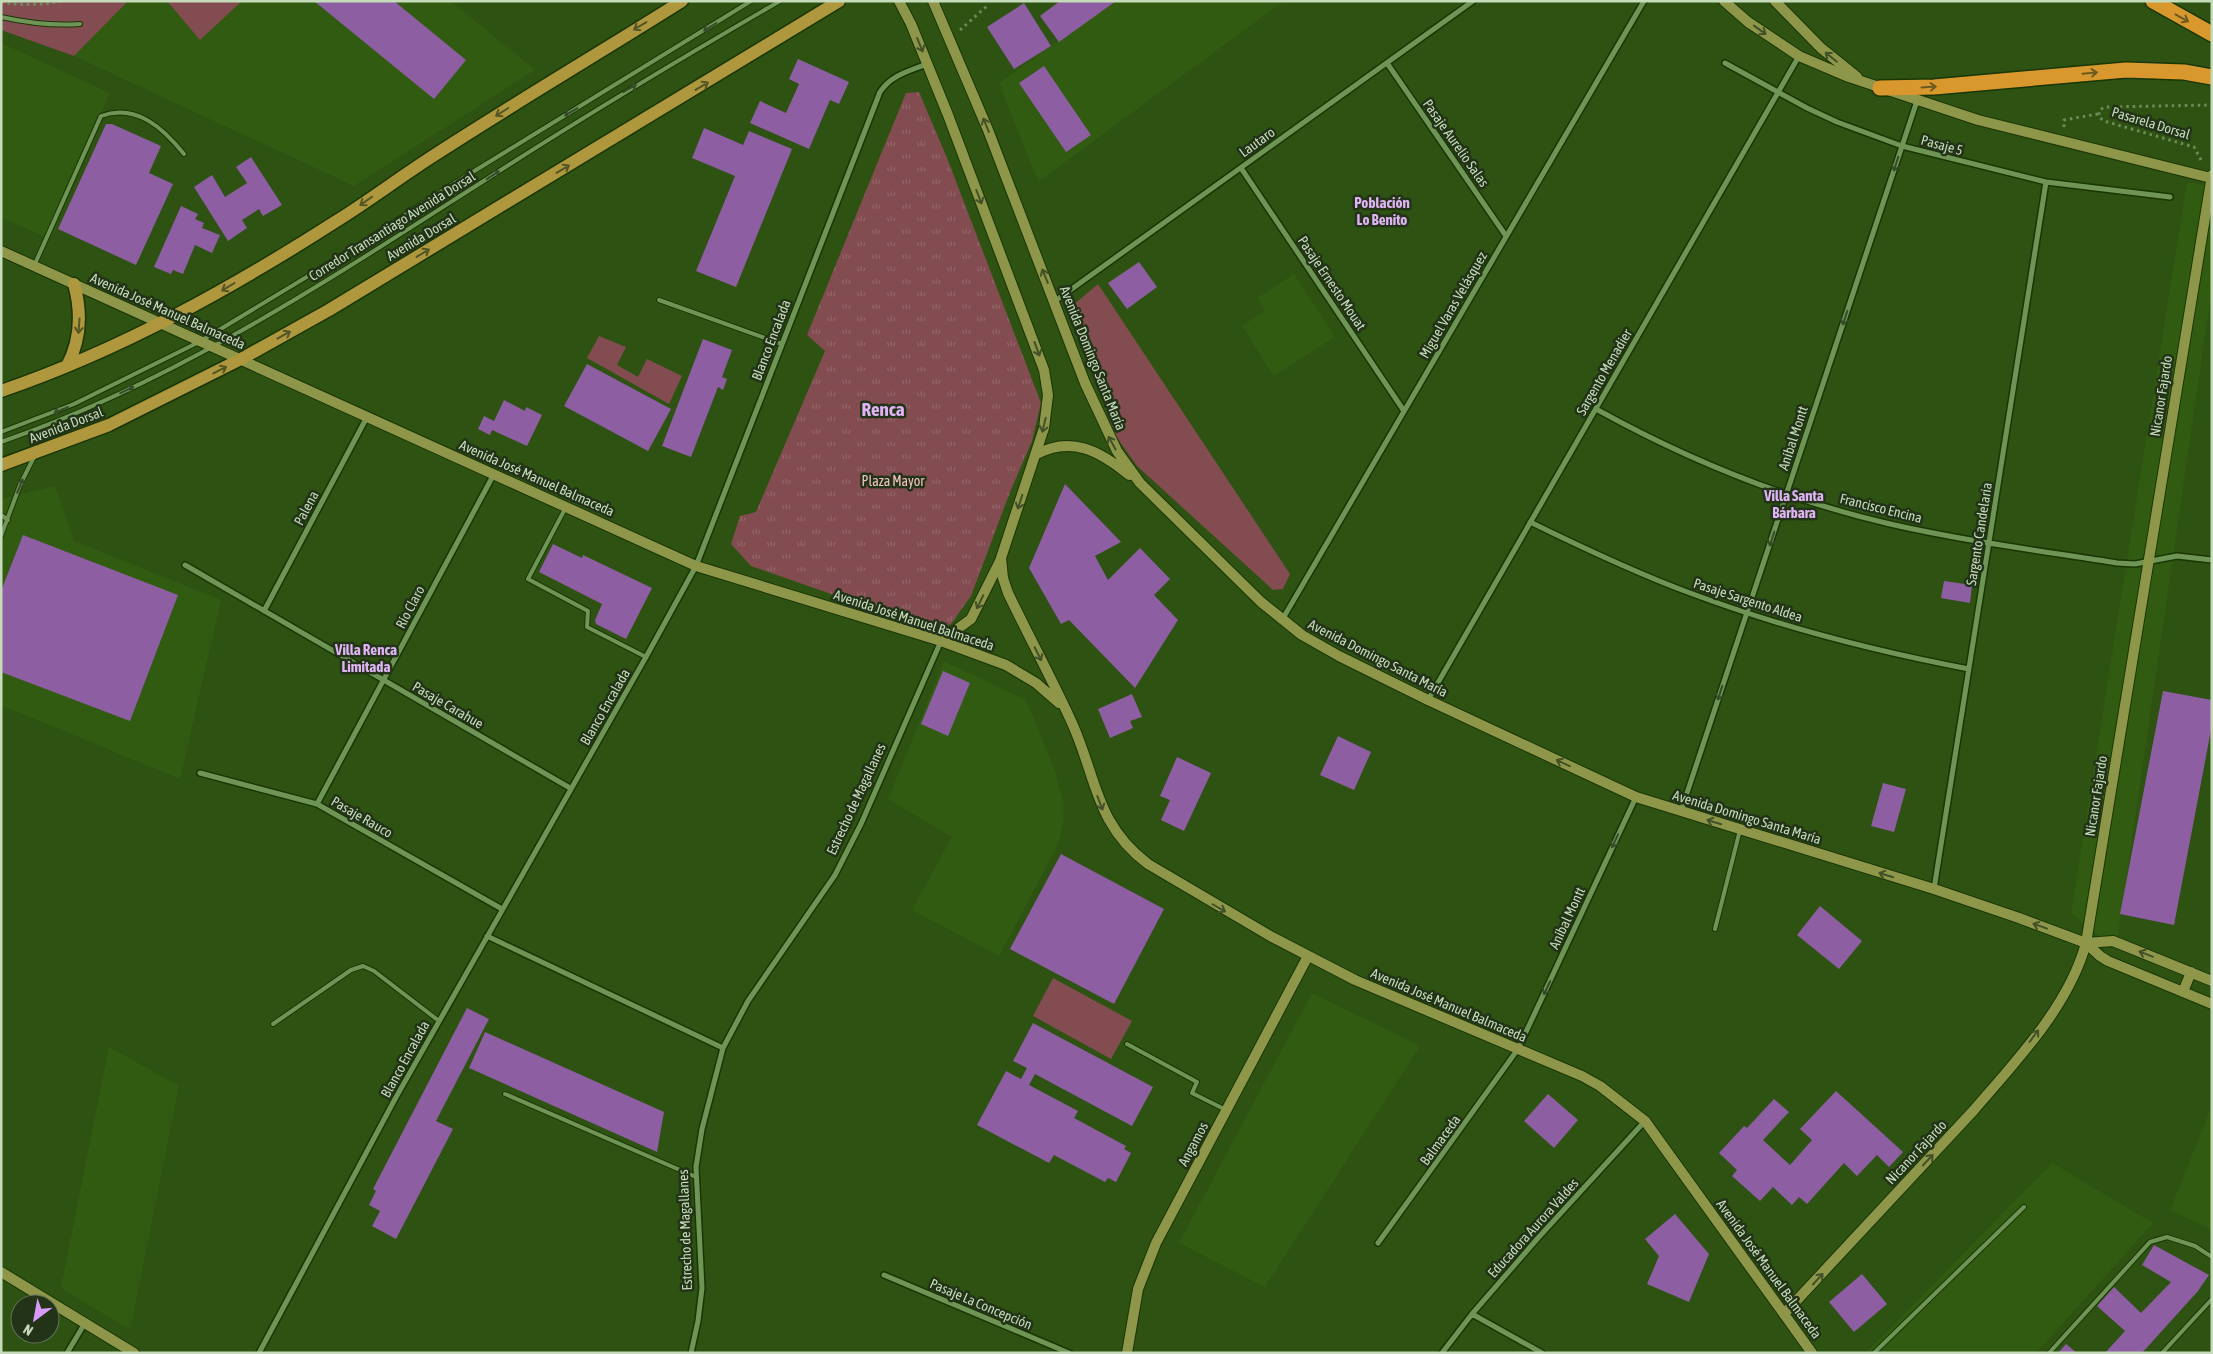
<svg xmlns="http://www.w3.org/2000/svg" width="2213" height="1354" font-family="'Asap Condensed',sans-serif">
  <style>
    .built { fill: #325b12 }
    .green { fill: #834c51 }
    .park { fill: url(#park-tufts) }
    .building { fill: #8d5ea2 }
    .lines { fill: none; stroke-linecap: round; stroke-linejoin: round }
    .lane-casing { stroke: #1a3604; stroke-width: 6 }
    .street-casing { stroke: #1a3604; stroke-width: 8 }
    .secondary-casing { stroke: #1a3604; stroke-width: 12 }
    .primary-casing { stroke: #1a3604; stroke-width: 15 }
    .highway-casing { stroke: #1a3604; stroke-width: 18 }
    .path { stroke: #6e8c59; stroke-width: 3; stroke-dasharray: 2.5 4; stroke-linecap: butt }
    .lane { stroke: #6e9556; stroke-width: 4 }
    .street { stroke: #6e9556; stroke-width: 5 }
    .secondary { stroke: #8e964a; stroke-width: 10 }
    .primary { stroke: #ae973d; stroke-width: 12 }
    .highway { stroke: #d9982d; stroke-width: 15 }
    .oneway { stroke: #6b5b20 }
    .oneway2 { stroke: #535625 }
    .oneway3 { stroke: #354c28 }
    .oneway4 { stroke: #425127 }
    .labels { text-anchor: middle; stroke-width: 5; stroke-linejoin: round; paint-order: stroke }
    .street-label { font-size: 14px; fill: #c5dbba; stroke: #223318 }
    .park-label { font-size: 14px; fill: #f2c0c3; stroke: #223318 }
    .neighbourhood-label { font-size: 15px; font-weight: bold; fill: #dfb3f4; stroke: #223318 }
    .district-label { font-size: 19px; font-weight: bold; fill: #dfb3f4; stroke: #223318 }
  </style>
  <defs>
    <pattern id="park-tufts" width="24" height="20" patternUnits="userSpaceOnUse" patternTransform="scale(1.25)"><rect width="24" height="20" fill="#834c51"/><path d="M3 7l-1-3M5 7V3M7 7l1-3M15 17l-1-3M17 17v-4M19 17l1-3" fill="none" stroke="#936568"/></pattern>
  </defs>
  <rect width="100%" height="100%" fill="#2e5212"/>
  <!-- built -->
  <path class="built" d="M128,1H451L535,70L354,186L74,56Z
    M1116,1H1284L1038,182L999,83Z
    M1,43L110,93L45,237L1,217Z
    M2187,182L2212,187V288L2116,949L2071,913Z
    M1294,274L1335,337L1274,376L1242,326L1265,310L1257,298Z
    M55,486L74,541L221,600L180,779L1,705V499Z
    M944,661L1026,700L1055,771L1064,804L1063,824L1058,845L999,956L912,910L952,837L888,799Z
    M1312,993L1420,1046L1265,1287L1179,1243Z
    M109,1047L179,1086L130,1330L61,1288Z
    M2212,1105V1230L2170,1210Z
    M2052,1163L2153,1223L2036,1353H1866Z"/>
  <!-- green -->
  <path class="green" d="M1,1H128L74,56L1,30Z
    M167,1H242L200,40Z
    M1098,284L1290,574L1283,589L1273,590L1137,466L1115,435L1072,306Z
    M599,336L626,347L617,365L638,377L647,359L682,376L669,404L587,358Z
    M1053,978L1132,1021L1111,1059L1033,1016Z"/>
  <!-- park -->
  <path class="park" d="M919,92L947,158L1041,403L1032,441L1010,492L971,596L951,624L934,630L751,566L731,544L740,516L756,512L825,351L807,335L906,93Z"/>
  <!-- building -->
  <path class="building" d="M314,1H394L466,60L434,99Z
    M1060,1H1116L1059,42L1040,16Z
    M1024,3L1051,46L1014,69L987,27Z
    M798,59L849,82L839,104L830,100L809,149L750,123L760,101L786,113L799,84L789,79Z
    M1044,66L1091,135L1066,152L1019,83Z
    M106,124H112L161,146L149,173L173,184L136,265L58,229Z
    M704,128L743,145L749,131L792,149L736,287L696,271L735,176L692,158Z
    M251,157L282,205L263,216L259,209L242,220L247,228L228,241L194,187L212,175L225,197L247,183L236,167Z
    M181,206L198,214L195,219L204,223L202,228L220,235L212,253L195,245L183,274L173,270L171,274L154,267Z
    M1139,262L1157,287L1127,309L1108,283Z
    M703,339L732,350L722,377L727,379L723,390L718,387L691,457L662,446Z
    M587,364L671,409L648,451L564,406Z
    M504,400L525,411L526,407L542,415L527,446L492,430L490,435L478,429L484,416L494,421Z
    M1065,484L1121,542L1095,556L1108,580L1140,548L1170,579L1154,595L1178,620L1135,688L1069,620L1061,624L1029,568Z
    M23,535L178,595L130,721L1,672V591Z
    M553,544L582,558L583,555L652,588L626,639L596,624L595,620L602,604L539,572Z
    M1944,581L1972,585L1970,603L1941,598Z
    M943,671L970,683L948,736L921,724Z
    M2163,691L2212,700V725L2174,925L2120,914Z
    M1132,694L1142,717L1130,721L1133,728L1110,738L1098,709Z
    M1338,736L1371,752L1354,790L1320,775Z
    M1177,757L1211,773L1184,831L1161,820L1170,800L1160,796Z
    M1883,783L1906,789L1894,832L1871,826Z
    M1061,854L1164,909L1114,1004L1010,949Z
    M1820,906L1862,941L1839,969L1797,935Z
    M467,1008L489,1019L436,1121L453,1129L396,1239L372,1226L380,1211L369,1205L376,1191L373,1189Z
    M1033,1023L1153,1087L1132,1126L1035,1074L1029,1085L1078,1111L1074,1118L1126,1146L1124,1149L1131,1153L1116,1182L1108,1178L1105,1182L1054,1155L1049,1163L977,1125L1006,1071L1021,1079L1027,1068L1013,1061Z
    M485,1032L664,1112L657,1152L469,1068Z
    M1836,1091L1903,1152L1889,1167L1877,1155L1857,1176L1844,1163L1807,1204L1799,1197L1792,1205L1773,1187L1760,1201L1732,1176L1737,1170L1719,1153L1744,1126L1747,1128L1774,1099L1789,1112L1763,1140L1790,1165L1812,1140L1800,1129Z
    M1548,1094L1578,1120L1554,1148L1524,1121Z
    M1675,1214L1709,1254L1689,1302L1647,1284L1659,1256L1645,1239Z
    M2154,1245L2209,1275L2198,1291L2142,1353H2105L2125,1331L2097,1306L2114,1287L2141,1313L2171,1282L2142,1265Z
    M1862,1274L1887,1304L1854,1332L1829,1302Z
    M2066,1344L2077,1353H2058Z"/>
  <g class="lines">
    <!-- lane casing -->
    <g class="lane-casing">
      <path id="lane" d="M1,17C28,23 53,26 80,24
        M34,266L101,116C136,103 163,128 184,154
        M659,300L782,344
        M1,432L74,404L199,342L353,249L445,189L751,1
        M1,442C173,383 327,281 479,184C578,120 678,60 780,1
        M566,507L528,579L588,611L587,627L646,657
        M1,515L8,520
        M1,536L20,485L35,455
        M1715,929L1740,830
        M273,1024L351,970L363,966L374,971L439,1021
        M1127,1044L1197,1082L1192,1093L1226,1110
        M505,1094L696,1177
        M1874,1353L2024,1207
        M2049,1353L2150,1242L2167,1237L2195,1246L2212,1257
        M2162,1353L2212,1299"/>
    </g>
    <!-- street casing -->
    <g class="street-casing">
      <path id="street" d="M1387,63L1506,236
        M1725,63L1807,108L1837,122L1902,146L2046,182L2170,197
        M1241,168L1404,411
        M1055,301L1473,1
        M1596,409C1688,460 1787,500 1890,524C1965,541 2041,551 2117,563L2135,564L2177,556L2212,560
        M1530,522C1583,548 1636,573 1690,593C1781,627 1874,651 1969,669
        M185,565L570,788
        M264,611L367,417
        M1282,620L1644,1
        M1428,700L1799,56
        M200,773L317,804L502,909
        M317,804L494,474
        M1681,811L1917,101
        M1934,889L2046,182
        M487,936L723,1048
        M1378,1243L1518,1049L1636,797
        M884,1275L1069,1353
        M1472,1314L1542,1353
        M67,1353L85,1323
        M259,1353L395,1099L646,657L696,566L880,92C891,75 909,71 927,64
        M691,1353L698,1321L702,1288L696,1167L702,1129L723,1048L748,1001L835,875L861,824L941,641
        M1442,1353L1472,1314L1538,1238L1645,1121"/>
    </g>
    <!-- secondary casing -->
    <g class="secondary-casing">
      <path id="secondary" d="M899,1L911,24L948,115L1044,370L1048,395L1044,428L1001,558L1003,578L1008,593C1029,637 1052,679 1072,723C1097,778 1095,824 1148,864L1272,937L1355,980L1582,1076L1600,1086L1645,1121L1812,1353
        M933,1L988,130L1085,383L1117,451L1140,483L1261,602L1302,635L1339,656L1428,700L1636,797L1934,889L2019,918L2086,943L2100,956L2108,961L2212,1004
        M1724,1L1748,22L1799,56L1846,76L1978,120L2211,178
        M1775,1L1821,48L1857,77
        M1,251L696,566L941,641L1006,665L1036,683L1059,703
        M1035,455C1071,435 1100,451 1129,475
        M941,641L971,619L1001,559
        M2086,943L2113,941L2212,981
        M2183,992L2191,972
        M1,1272L134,1353
        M1784,1314L1974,1110C2016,1061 2069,1006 2086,943L2212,175
        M1127,1353L1138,1289L1156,1243L1308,956"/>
    </g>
    <!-- primary casing -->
    <g class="primary-casing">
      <path id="primary" d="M67,366C81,340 82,313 74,284
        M1,391C121,350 232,288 338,220C370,200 399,178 430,158C513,104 598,54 682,1
        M1,465L109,425L241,359L329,310L839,1"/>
    </g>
    <!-- highway casing -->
    <g class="highway-casing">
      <path id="highway" d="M2153,1L2212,34
        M1880,88L1934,87L2126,70L2184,72L2212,77"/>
    </g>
    <!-- path -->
    <path class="path" d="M1,2C22,6 42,5 62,1
      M960,30L987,6
      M2064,127V120L2098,114
      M2201,160L2194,147L2104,121L2099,117V111L2104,107L2212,105"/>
    <!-- lane -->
    <use href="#lane" class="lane"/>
    <!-- street -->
    <use href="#street" class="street"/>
    <!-- secondary -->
    <use href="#secondary" class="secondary"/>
    <!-- primary -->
    <use href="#primary" class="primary"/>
    <!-- highway -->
    <use href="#highway" class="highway"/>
  </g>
  <!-- one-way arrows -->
  <defs><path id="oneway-shaft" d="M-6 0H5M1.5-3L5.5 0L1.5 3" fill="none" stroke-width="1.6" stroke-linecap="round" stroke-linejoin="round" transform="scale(1.25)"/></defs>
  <g class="oneway">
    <use href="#oneway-shaft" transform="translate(2182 18) rotate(29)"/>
    <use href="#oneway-shaft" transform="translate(2090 73) rotate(-5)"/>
    <use href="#oneway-shaft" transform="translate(1929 87) rotate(-4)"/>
  </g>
  <g class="oneway2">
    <use href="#oneway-shaft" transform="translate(640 26) rotate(149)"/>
    <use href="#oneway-shaft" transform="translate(702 86) rotate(-31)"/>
    <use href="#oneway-shaft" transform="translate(502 112) rotate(148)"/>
    <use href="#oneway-shaft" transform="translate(563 169) rotate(-31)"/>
    <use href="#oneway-shaft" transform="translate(366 201) rotate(145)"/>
    <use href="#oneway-shaft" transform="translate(423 253) rotate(-31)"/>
    <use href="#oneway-shaft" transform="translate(228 287) rotate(149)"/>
    <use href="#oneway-shaft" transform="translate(79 326) rotate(94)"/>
    <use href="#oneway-shaft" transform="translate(284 335) rotate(-29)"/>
    <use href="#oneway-shaft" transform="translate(220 370) rotate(-27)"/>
  </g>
  <g class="oneway3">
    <use href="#oneway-shaft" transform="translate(710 27) rotate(148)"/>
    <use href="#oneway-shaft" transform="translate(630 88) rotate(-31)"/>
    <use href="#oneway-shaft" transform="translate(571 112) rotate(149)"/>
    <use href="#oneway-shaft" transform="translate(1896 164) rotate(108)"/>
    <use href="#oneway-shaft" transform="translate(493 175) rotate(-33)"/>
    <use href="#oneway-shaft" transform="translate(1845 318) rotate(108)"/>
    <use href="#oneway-shaft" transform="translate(127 390) rotate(-25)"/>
    <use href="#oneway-shaft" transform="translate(61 410) rotate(157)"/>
    <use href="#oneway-shaft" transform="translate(20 486) rotate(-68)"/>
    <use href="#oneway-shaft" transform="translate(1772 539) rotate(108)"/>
    <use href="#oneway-shaft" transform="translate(1720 693) rotate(108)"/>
    <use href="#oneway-shaft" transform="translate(1615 841) rotate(115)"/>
    <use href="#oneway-shaft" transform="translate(1547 988) rotate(115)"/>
  </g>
  <g class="oneway4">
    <use href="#oneway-shaft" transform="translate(1760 30) rotate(36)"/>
    <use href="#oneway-shaft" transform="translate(920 45) rotate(68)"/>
    <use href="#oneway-shaft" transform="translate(1831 57) rotate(-141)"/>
    <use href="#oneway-shaft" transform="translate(986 125) rotate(-112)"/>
    <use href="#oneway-shaft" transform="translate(979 197) rotate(69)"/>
    <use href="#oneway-shaft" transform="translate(1045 276) rotate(-112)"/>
    <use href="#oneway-shaft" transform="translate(1037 349) rotate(70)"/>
    <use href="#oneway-shaft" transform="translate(1044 425) rotate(103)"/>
    <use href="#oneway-shaft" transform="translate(1112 443) rotate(-119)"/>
    <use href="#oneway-shaft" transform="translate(1020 502) rotate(108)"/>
    <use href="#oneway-shaft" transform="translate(980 602) rotate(116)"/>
    <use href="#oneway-shaft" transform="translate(1038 654) rotate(63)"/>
    <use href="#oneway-shaft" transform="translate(1563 763) rotate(-155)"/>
    <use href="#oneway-shaft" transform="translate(1100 803) rotate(69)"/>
    <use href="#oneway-shaft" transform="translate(1714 822) rotate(-163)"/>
    <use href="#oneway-shaft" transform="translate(1886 875) rotate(-163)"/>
    <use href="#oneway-shaft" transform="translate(1219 908) rotate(30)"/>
    <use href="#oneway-shaft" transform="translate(2040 926) rotate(-160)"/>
    <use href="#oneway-shaft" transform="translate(2146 954) rotate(-158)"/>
    <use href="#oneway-shaft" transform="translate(2034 1036) rotate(-53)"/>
    <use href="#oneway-shaft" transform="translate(1928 1160) rotate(-47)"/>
    <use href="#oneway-shaft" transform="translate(1818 1279) rotate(-47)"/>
  </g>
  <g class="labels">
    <!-- street labels -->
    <g class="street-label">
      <text transform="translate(2151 123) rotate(17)" y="5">Pasarela Dorsal</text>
      <text transform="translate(1257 142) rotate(-36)" y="5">Lautaro</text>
      <text transform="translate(1456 143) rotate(55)" y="5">Pasaje Aurelio Salas</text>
      <text transform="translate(1942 145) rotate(15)" y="5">Pasaje 5</text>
      <text transform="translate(392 226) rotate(-32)" y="5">Corredor Transantiago Avenida Dorsal</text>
      <text transform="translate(421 237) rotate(-31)" y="5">Avenida Dorsal</text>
      <text transform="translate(1332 283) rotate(56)" y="5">Pasaje Ernesto Mouat</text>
      <text transform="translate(1453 305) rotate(-60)" y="5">Miguel Varas Velásquez</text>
      <text transform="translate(168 311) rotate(24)" y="5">Avenida José Manuel Balmaceda</text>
      <text transform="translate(771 340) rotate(-69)" y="5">Blanco Encalada</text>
      <text transform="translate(1093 358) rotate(68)" y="5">Avenida Domingo Santa María</text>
      <text transform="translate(1604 372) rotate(-60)" y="5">Sargento Menadier</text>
      <text transform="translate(2161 396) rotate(-81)" y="5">Nicanor Fajardo</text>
      <text transform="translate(66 425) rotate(-21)" y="5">Avenida Dorsal</text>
      <text transform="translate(1793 438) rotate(-72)" y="5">Aníbal Montt</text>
      <text transform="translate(537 478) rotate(24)" y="5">Avenida José Manuel Balmaceda</text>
      <text transform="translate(306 508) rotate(-62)" y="5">Palena</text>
      <text transform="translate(1881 508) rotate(14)" y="5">Francisco Encina</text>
      <text transform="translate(1979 534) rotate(-81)" y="5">Sargento Candelaria</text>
      <text transform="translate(1748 600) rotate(18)" y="5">Pasaje Sargento Aldea</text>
      <text transform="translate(410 607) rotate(-62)" y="5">Río Claro</text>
      <text transform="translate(914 620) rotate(18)" y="5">Avenida José Manuel Balmaceda</text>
      <text transform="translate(1378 658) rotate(27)" y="5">Avenida Domingo Santa María</text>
      <text transform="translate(448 705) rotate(30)" y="5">Pasaje Carahue</text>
      <text transform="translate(605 707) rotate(-60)" y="5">Blanco Encalada</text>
      <text transform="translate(2096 796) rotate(-81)" y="5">Nicanor Fajardo</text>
      <text transform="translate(856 799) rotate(-65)" y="5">Estrecho de Magallanes</text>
      <text transform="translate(362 817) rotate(30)" y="5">Pasaje Rauco</text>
      <text transform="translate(1747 817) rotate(17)" y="5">Avenida Domingo Santa María</text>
      <text transform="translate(1567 918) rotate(-65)" y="5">Aníbal Montt</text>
      <text transform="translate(1449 1005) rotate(23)" y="5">Avenida José Manuel Balmaceda</text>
      <text transform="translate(405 1059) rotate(-61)" y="5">Blanco Encalada</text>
      <text transform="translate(1440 1140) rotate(-54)" y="5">Balmaceda</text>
      <text transform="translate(1193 1144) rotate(-62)" y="5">Angamos</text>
      <text transform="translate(1916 1152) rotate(-47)" y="5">Nicanor Fajardo</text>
      <text transform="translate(1533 1228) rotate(-48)" y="5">Educadora Aurora Valdes</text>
      <text transform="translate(685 1230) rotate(-92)" y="5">Estrecho de Magallanes</text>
      <text transform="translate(1769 1269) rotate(54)" y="5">Avenida José Manuel Balmaceda</text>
      <text transform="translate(981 1304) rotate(23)" y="5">Pasaje La Concepción</text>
    </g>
    <!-- park labels -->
    <g class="park-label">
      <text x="893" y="486">Plaza Mayor</text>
    </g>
    <!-- neighbourhood labels -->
    <g class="neighbourhood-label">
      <text x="1382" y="208">Población<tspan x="1382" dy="17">Lo Benito</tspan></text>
      <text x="1794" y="501">Villa Santa<tspan x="1794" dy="17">Bárbara</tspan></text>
      <text x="366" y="655">Villa Renca<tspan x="366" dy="17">Limitada</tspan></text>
    </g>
    <!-- district labels -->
    <g class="district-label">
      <text x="883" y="416">Renca</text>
    </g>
  </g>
  <!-- border -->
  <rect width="2213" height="1354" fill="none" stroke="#c5dbba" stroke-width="5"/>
  <!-- north arrow -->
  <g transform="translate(35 1319) rotate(212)"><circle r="24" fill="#223318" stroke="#637659"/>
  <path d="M0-4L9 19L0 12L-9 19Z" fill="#d99af7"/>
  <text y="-8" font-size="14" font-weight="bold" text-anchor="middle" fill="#c5dbba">N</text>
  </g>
</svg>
